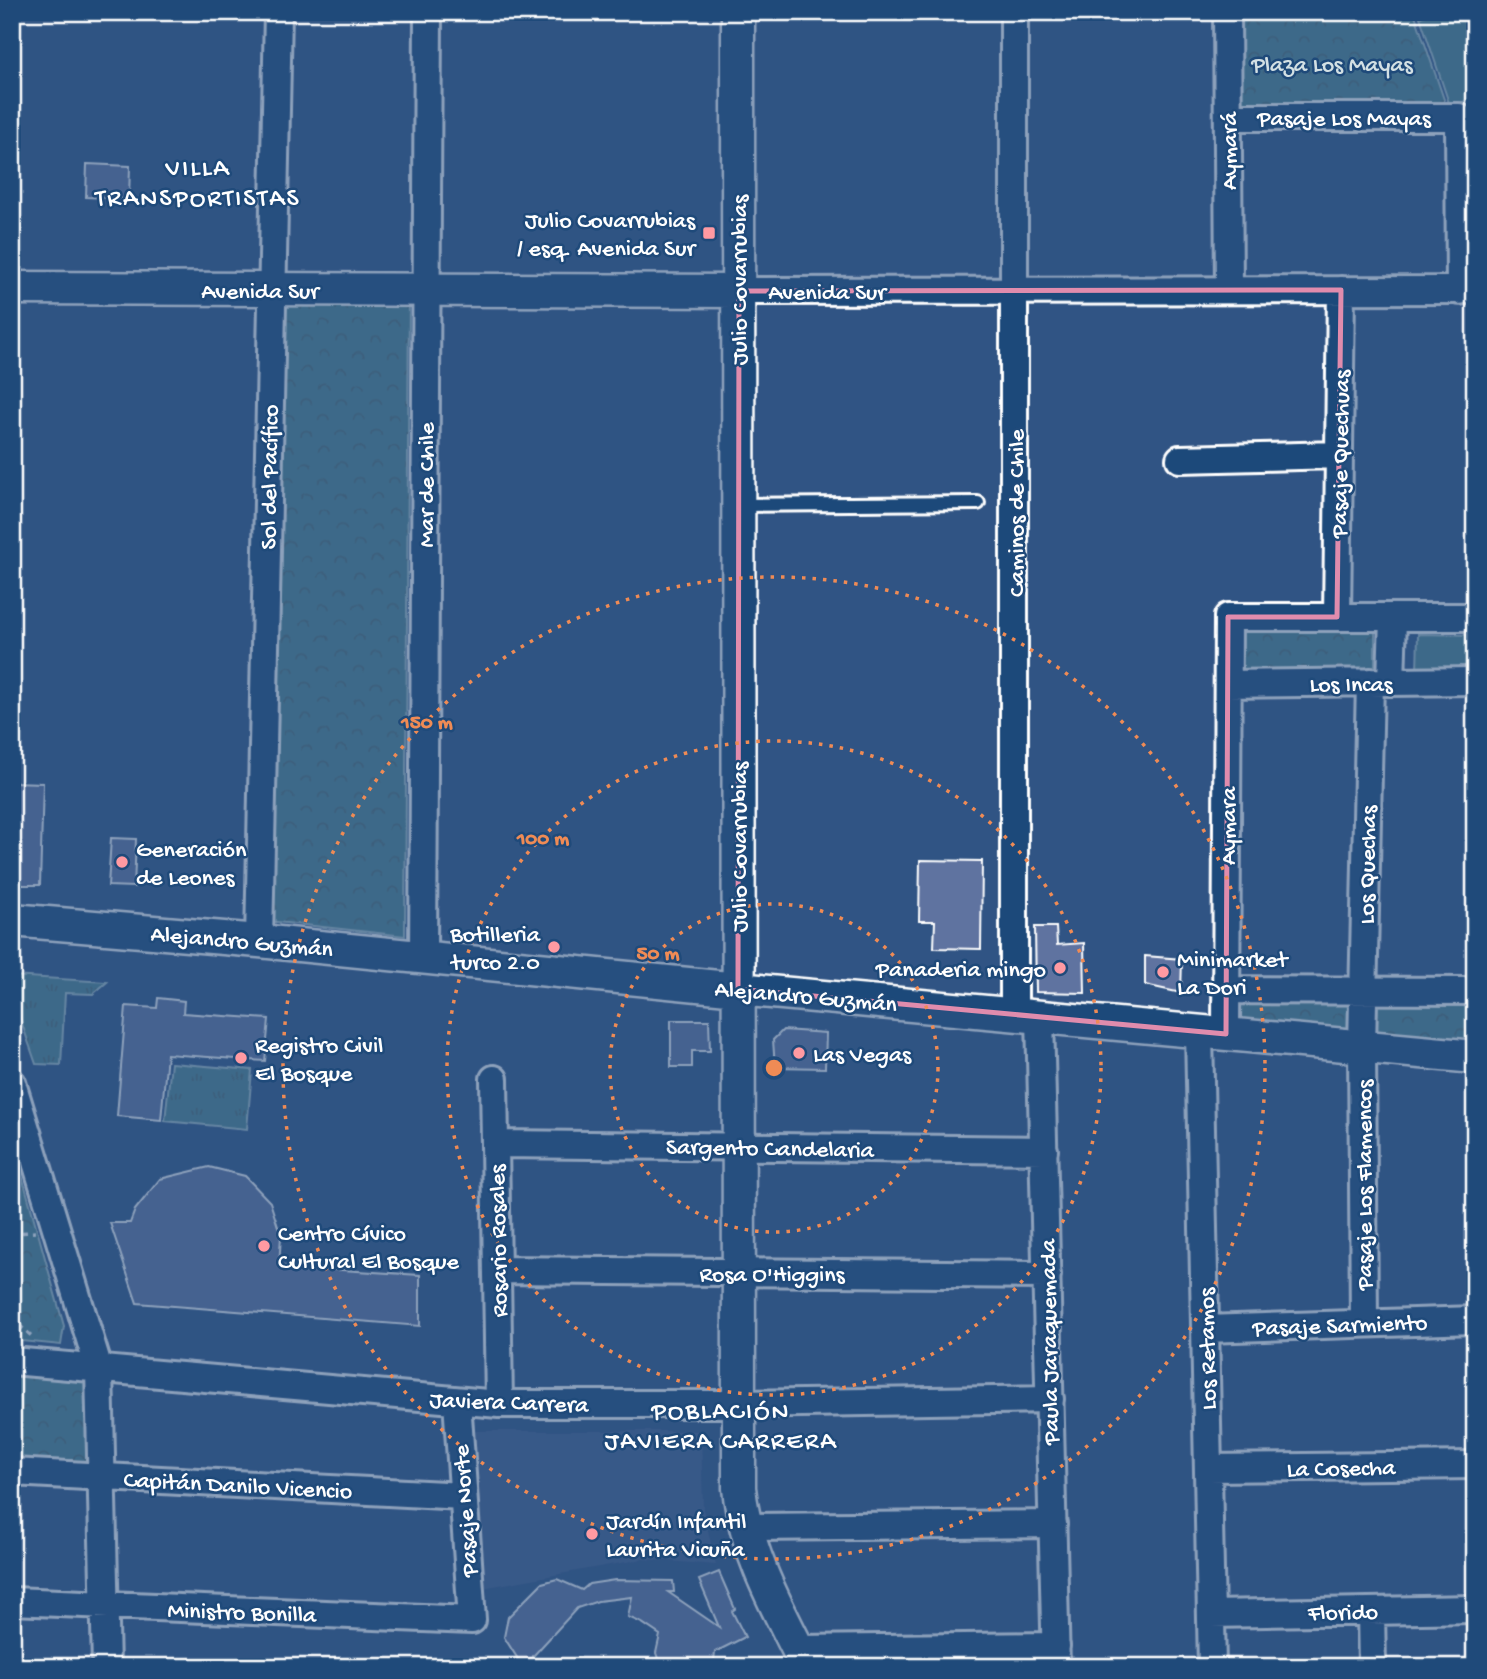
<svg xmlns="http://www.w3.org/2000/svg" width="1487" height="1679" font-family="'Gochi Hand',sans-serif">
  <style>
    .built { fill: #42608e }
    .grass { fill: url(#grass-tufts); stroke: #a8c2c8; stroke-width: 2 }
    .park { fill: url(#park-crowns); stroke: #a8c2c8; stroke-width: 2 }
    .pitch { fill: #508491; stroke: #a8c2c8; stroke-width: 2 }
    .building { fill: #5f73a0; stroke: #fff; stroke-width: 2 }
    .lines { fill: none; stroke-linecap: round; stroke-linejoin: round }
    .service-casing { stroke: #fff; stroke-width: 18 }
    .minor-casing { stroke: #fff; stroke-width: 32 }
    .tertiary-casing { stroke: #fff; stroke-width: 37 }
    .path { stroke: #fff; stroke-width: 3.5; stroke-dasharray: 5 5; stroke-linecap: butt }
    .service { stroke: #1f4a7a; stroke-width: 12 }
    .minor { stroke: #1f4a7a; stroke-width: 26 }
    .tertiary { stroke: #1f4a7a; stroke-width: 32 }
    .marked { fill: none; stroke: #e08cad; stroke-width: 5; stroke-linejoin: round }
    .ring { fill: none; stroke: #ef8b55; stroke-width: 3.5; stroke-dasharray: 3.5 7 }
    .poi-dot { fill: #ff9aa2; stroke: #1f4a7a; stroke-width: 2.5 }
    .labels { text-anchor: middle; stroke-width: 5; stroke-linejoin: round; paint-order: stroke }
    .park-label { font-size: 24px; fill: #d3e0e4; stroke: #1f4a7a }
    .street-label { font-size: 24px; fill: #fff; stroke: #1f4a7a }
    .poi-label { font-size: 24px; fill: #fff; stroke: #1f4a7a; text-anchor: start }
    .neighbourhood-label { font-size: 26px; letter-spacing: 2px; fill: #fff; stroke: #1f4a7a }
    .centre { fill: #ef8b55; stroke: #1f4a7a; stroke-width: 3.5 }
    .ring-label { font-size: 21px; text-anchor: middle; font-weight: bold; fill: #ef8b55; stroke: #1f4a7a; stroke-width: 5; stroke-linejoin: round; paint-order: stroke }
  </style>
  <defs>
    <pattern id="grass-tufts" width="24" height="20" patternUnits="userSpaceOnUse" patternTransform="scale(1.75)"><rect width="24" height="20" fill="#508491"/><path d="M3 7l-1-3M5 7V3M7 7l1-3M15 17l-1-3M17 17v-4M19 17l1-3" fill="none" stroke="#4e6b72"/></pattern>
    <pattern id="park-crowns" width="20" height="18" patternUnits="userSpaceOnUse" patternTransform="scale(1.75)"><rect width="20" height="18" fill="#508491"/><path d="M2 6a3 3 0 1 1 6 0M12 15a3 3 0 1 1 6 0" fill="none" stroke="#4e6b72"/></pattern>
  </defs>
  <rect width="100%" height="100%" fill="#305484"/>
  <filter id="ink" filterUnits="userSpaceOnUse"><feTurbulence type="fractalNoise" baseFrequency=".0143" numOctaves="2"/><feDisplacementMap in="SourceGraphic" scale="14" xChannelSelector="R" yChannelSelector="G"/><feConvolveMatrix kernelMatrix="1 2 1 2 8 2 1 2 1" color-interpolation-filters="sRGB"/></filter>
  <g filter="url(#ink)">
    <!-- built -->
    <path class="built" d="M470,1431H701L703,1509L716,1565L643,1559L477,1589Z"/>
    <!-- grass -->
    <path class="grass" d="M12,976L107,982L93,994L65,993L61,1065L36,1064L12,995Z
      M171,1063L252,1070L247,1129L165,1121Z"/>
    <!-- park -->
    <path class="park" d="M1231,12H1414L1449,114L1232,113Z
      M280,294H409L405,936L268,921Z
      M1375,628V675L1238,676V629Z
      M1242,997H1475V1041L1239,1019Z
      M12,1140L64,1326L61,1345L12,1340Z
      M12,1369L82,1377L87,1386L89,1464L12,1460Z"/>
    <!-- pitch -->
    <path class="pitch" d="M1436,12H1475V98L1450,106L1420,17Z
      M1418,634L1475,635V673L1417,672Z"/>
    <!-- building -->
    <path class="building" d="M87,164L130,166L129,199L86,197Z
      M12,782L43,783L40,885H12Z
      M111,838L136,839L134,887L108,886Z
      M920,860L982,861L981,949L934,948L935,921H919Z
      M1035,927H1056L1057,945L1084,943L1085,993L1036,992Z
      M1145,956L1182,959L1181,993L1145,985Z
      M158,998L184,1001L183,1013L269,1019L265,1061L167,1054L161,1120L117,1116L126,1006L157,1008Z
      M671,1020H709L710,1051H692V1067H671Z
      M783,1030L826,1033L825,1068L775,1067L773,1040Z
      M209,1167L245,1176L270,1202L281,1236L279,1266L420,1275V1326L137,1303L110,1223H130L135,1210L160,1179Z
      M719,1572L735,1609L732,1611L745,1637L715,1652L714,1660L709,1667H661L656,1653L660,1635L642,1623L628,1617L632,1597L598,1601L577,1608L523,1667L504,1637L508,1617L542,1583L557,1579L582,1590L589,1584L615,1580L673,1581L674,1592H668L719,1627L699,1580Z"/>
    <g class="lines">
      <!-- service casing -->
      <g class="service-casing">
        <path id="service" d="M739,505L978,503"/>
      </g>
      <!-- minor casing -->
      <g class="minor-casing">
        <path id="minor" d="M1014,12V1015
          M1227,12L1229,290
          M1228,117H1459L1460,291
          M739,291L1475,290
          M1180,459L1338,455
          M1337,617L1341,290
          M1391,682L1393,617
          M1228,684L1475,681
          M259,941L278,12
          M423,957L428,12
          M1226,990L1475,991
          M1040,1017L1056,1667
          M1199,1032L1212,1667
          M1226,1034L1228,617H1475
          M494,1079L499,1404
          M12,1083L99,1369L106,1667
          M496,1144L1044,1150
          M497,1270L1047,1275
          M1364,1323L1362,1047L1370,682
          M1205,1329L1475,1320
          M12,1361L499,1404H738L1050,1399
          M1208,1468L1475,1465
          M12,1472L463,1496
          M745,1527L1053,1524
          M12,1601L472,1620L457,1401
          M1371,1611L1372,1667
          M1211,1614L1475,1609
          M798,1649L1056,1646"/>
      </g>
      <!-- tertiary casing -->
      <g class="tertiary-casing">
        <path id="tertiary" d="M738,12L739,1488C746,1554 778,1609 807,1667
          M12,288L739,291
          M12,920L259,941L738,989L1475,1057"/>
      </g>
      <!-- path -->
      <path class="path" d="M12,1233L35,1232
        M12,1319L34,1338"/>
      <!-- service -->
      <use href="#service" class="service"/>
      <!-- minor -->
      <use href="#minor" class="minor"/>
      <!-- tertiary -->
      <use href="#tertiary" class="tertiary"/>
    </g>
  </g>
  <!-- marked area -->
  <path d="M0 0H1487V1679H0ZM1341,290L1337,617H1228L1226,1034L738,989L739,291Z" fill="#305484" fill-opacity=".55" fill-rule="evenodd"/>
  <path class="marked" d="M1341,290L1337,617H1228L1226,1034L738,989L739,291Z"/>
  <!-- distance rings -->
  <g class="ring">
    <circle cx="774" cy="1068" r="164"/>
    <circle cx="774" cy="1068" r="327"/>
    <circle cx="774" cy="1068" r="491"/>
  </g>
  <!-- markers -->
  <g class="poi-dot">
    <rect x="702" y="226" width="14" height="14" rx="3.5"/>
    <circle cx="122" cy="862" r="7"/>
    <circle cx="554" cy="947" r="7"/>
    <circle cx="1060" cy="968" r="7"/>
    <circle cx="1163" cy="972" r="7"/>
    <circle cx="799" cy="1053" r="7"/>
    <circle cx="241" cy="1058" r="7"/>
    <circle cx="264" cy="1246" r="7"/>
    <circle cx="592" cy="1534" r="7"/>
  </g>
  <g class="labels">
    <!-- park labels -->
    <g class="park-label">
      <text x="1332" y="71">Plaza Los Mayas</text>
    </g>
    <!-- street labels -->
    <g class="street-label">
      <text x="1344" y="125">Pasaje Los Mayas</text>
      <text transform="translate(1228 151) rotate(-90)" y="8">Aymará</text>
      <text transform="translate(738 280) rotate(-90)" y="8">Julio Covarrubias</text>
      <text x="260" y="298">Avenida Sur</text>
      <text x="827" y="299">Avenida Sur</text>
      <text transform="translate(1339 454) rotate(-89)" y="8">Pasaje Quechuas</text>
      <text transform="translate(268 477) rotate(-89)" y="8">Sol del Pacífico</text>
      <text transform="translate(425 485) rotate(-90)" y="8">Mar de Chile</text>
      <text transform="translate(1015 513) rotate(-90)" y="8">Caminos de Chile</text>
      <text x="1351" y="691">Los Incas</text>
      <text transform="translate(1227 826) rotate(-90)" y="8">Aymara</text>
      <text transform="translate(738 847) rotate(-90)" y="8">Julio Covarrubias</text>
      <text transform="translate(1366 865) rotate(-89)" y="8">Los Quechas</text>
      <text transform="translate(242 940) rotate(5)" y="8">Alejandro Guzmán</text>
      <text transform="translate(806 995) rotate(5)" y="8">Alejandro Guzmán</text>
      <text transform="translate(770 1147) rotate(1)" y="8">Sargento Candelaria</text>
      <text transform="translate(1363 1185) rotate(-90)" y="8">Pasaje Los Flamencos</text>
      <text transform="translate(497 1241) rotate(-91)" y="8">Rosario Rosales</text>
      <text x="772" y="1281">Rosa O'Higgins</text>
      <text transform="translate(1340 1324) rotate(-2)" y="8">Pasaje Sarmiento</text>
      <text transform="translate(1048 1342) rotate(-91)" y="8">Paula Jaraquemada</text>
      <text transform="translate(1206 1349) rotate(-91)" y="8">Los Retamos</text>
      <text transform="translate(509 1401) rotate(2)" y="8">Javiera Carrera</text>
      <text transform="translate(1341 1467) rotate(-1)" y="8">La Cosecha</text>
      <text transform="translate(238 1484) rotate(3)" y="8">Capitán Danilo Vicencio</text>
      <text transform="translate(464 1511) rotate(-94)" y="8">Pasaje Norte</text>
      <text transform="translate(242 1611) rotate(2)" y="8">Ministro Bonilla</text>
      <text transform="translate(1343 1611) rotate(-1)" y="8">Florido</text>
    </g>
    <!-- poi labels -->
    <g class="poi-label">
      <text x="695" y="227" text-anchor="end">Julio Covarrubias<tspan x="695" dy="28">/ esq. Avenida Sur</tspan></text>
      <text x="136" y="856">Generación<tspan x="136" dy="28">de Leones</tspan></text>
      <text x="540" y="941" text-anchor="end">Botilleria<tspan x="540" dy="28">turco 2.0</tspan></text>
      <text x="1177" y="966">Minimarket<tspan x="1177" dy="28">La Dori</tspan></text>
      <text x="1046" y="976" text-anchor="end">Panaderia mingo</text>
      <text x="255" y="1052">Registro Civil<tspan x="255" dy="28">El Bosque</tspan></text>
      <text x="813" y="1061">Las Vegas</text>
      <text x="278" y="1240">Centro Cívico<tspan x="278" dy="28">Cultural El Bosque</tspan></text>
      <text x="606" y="1528">Jardín Infantil<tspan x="606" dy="28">Laurita Vicuña</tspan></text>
    </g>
    <!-- neighbourhood labels -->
    <g class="neighbourhood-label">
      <text x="198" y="175">VILLA<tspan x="198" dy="30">TRANSPORTISTAS</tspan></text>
      <text x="721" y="1418">POBLACIÓN<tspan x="721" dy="30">JAVIERA CARRERA</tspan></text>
    </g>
  </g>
  <circle cx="774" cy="1068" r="10" class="centre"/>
  <g class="ring-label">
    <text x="427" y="728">150 m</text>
    <text x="543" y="844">100 m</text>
    <text x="658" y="959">50 m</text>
  </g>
  <!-- margin -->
  <rect width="1487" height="1679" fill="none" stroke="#1f4a7a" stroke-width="42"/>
  <rect x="21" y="21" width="1445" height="1637" fill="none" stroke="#fff" stroke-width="2.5" filter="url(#ink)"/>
</svg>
